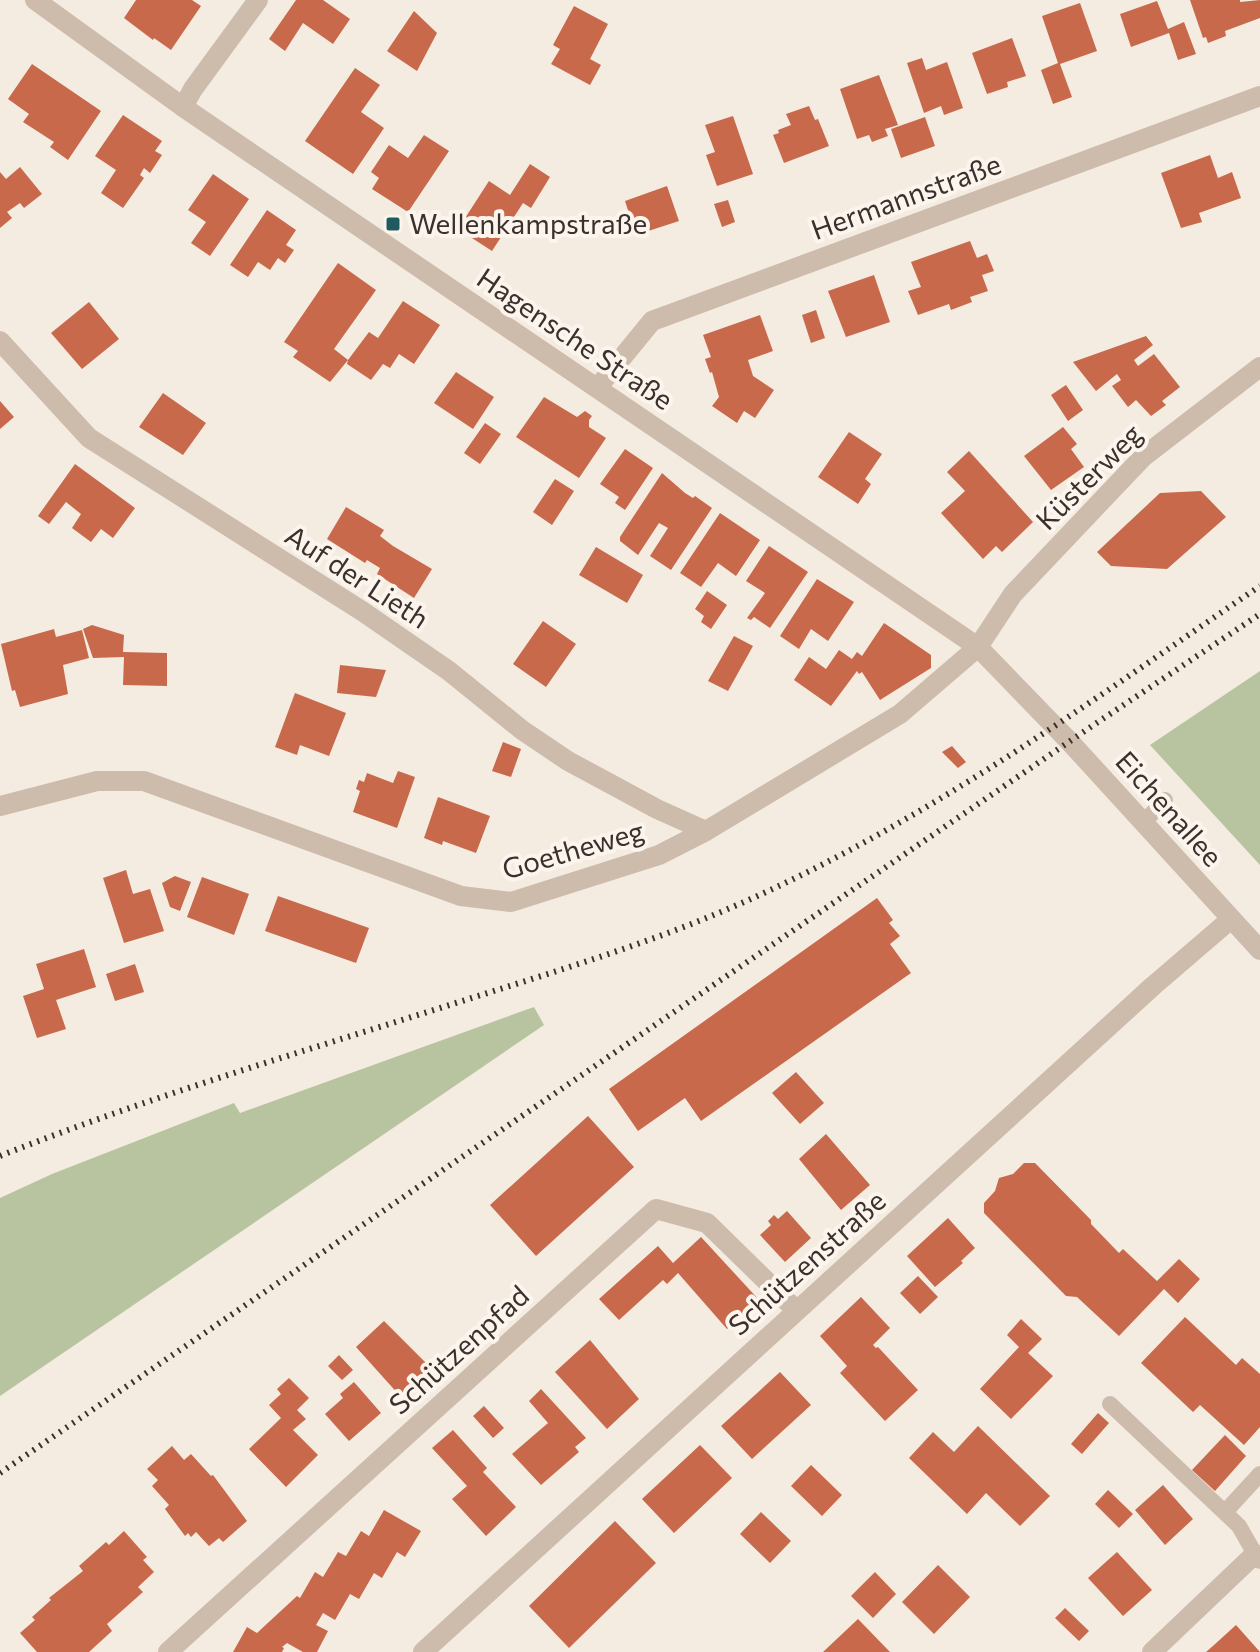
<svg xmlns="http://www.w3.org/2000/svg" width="1260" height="1652" font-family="Commissioner,sans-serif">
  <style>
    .green { fill: #b8c4a0 }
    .building { fill: #c8694b }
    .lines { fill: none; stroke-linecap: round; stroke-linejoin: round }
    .service { stroke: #cdbbac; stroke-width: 16 }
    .minor { stroke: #cdbbac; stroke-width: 20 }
    .tertiary { stroke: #cdbbac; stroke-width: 20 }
    .rail { stroke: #3b302b; stroke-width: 6; stroke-dasharray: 2 6; stroke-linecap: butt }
    .poi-dot { fill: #1f5a5e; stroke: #fbf5ee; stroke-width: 3 }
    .labels { text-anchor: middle; stroke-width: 8; stroke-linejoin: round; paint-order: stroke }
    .street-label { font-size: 28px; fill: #3b302b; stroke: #fbf5ee }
    .poi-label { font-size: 28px; fill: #3b302b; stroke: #fbf5ee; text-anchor: start }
  </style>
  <rect width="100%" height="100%" fill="#f4ebe1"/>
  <!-- green -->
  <path class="green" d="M1260,671V865L1150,745Z
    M534,1007L544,1025L0,1396V1198L52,1174L234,1103L240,1113Z"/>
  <!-- building -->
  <path class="building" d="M136,0H192L201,6L171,50L154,38L153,40L124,18Z
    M296,0H323L350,19L333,44L303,23L285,51L269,39Z
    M1190,0H1240V2L1260,0V18L1225,31L1226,36L1208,43L1206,37L1203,38Z
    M1157,1L1168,29L1184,22L1196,54L1178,60L1169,33L1131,47L1120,14Z
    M1080,3L1097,51L1060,64L1072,97L1053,104L1041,70L1058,63L1042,16Z
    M574,6L608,24L590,59L601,65L590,85L551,64L560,49L553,45Z
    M414,11L437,33L417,71L387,51Z
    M1012,38L1026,76L1007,82L1008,87L987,94L972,53Z
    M922,58L926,70L947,62L963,108L944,115L941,106L924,113L907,63Z
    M32,64L101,111L68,160L50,147L54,142L23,122L29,114L8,99Z
    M355,68L380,85L361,112L384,128L353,174L305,141Z
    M879,75L898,125L885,129L888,136L872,142L869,135L857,139L840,89Z
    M809,106L815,120L818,119L829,146L784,163L773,135L779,133L778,130L791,125L786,114Z
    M123,115L162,141L155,151L162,155L150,173L144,168L140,175L144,178L123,208L101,193L116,170L95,156Z
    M733,116L753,174L717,186L706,155L715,152L705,125Z
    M925,117L935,146L901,158L891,129Z
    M424,135L449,151L408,212L372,189L379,178L371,172L389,145L408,158Z
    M1210,155L1218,178L1232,172L1241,198L1199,213L1202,222L1181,228L1161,173Z
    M530,164L550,177L531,208L523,203L492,251L458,229L489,181L510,195Z
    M20,167L42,194L24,208L20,203L7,212L12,218L0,228V172L6,179Z
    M213,174L249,199L210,256L191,243L206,222L188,210Z
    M667,186L679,221L636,235L625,201Z
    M728,200L735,222L722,227L714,204Z
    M267,210L296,230L286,245L294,250L285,263L278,258L270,270L258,262L248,277L230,265Z
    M970,241L977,258L987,254L994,271L982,275L988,291L970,297L972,302L951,310L949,304L918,315L908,291L921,287L911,262Z
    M338,263L376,290L334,349L348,360L369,332L378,338L403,301L440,325L414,364L399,354L390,368L383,364L371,380L347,364L348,360L330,382L293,357L298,351L284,342Z
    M874,275L890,322L846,337L828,291Z
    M89,302L119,339L82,369L51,333Z
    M816,310L825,338L811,343L802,315Z
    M760,315L773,351L748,360L753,376L774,390L755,418L744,411L737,423L712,406L719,397L712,372L710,373L705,359L711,357L703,335Z
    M1146,336L1153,345L1134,360L1138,366L1154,354L1180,387L1162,401L1166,405L1151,416L1136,400L1128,407L1112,386L1121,380L1117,374L1096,391L1073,362Z
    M456,372L494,397L473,429L434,403Z
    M1066,385L1083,410L1068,421L1051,395Z
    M163,393L206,423L183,455L139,427Z
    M544,397L577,417L585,411L592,416L589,420V427L606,438L579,478L516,437Z
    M0,401L14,417L0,429Z
    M485,423L501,434L480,464L464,453Z
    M1063,427L1077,444L1071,449L1084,467L1051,490L1024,456Z
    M849,432L882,454L865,479L871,484L858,504L818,477Z
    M625,449L653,468L625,510L615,503L619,497L600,484Z
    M969,451L1033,522L1002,552L996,546L983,559L941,513L965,491L947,472Z
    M75,464L135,508L113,538L101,529L91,542L72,528L81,514L66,502L49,524L38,516Z
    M662,473L685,493L693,498L695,496L712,508L671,570L650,556L668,528L659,523L638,555L620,541V537Z
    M555,479L574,491L552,525L533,512Z
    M1201,491L1226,517L1167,569L1111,566L1097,552L1160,493Z
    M346,507L384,530L380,536L393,546L432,569L414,598L377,574L380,568L367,560L365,563L327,539Z
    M720,513L760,540L736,576L718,563L701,587L680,573Z
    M769,546L808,572L770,628L754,617L751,620L747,618L765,593L746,581Z
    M596,547L643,575L627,603L579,575Z
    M817,579L854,602L828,641L811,629L799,649L780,636Z
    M707,591L727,605L711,629L701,622L704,616L695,609Z
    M543,621L576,644L546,687L513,664Z
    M884,623L931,655V668L880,700L862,672L859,674L857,671L831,706L794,680L809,657L826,669L839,650L852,659L857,652L862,656Z
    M92,625L124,635L123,652L167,653V686L123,685L124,657L93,658L83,629Z
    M54,629L56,637L82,630L89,658L63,665L68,694L20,707L15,690L12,691L1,644Z
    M734,636L753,646L728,691L708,681Z
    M340,665L386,670L376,697L337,693Z
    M295,693L346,713L329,756L300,745L297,755L275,747Z
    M503,742L521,749L511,777L492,771Z
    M952,746L966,762L958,768L942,752Z
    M398,771L415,777L397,828L353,812L360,791L356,789L359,780L364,782L367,773L393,783Z
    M438,797L490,816L476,853L443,841L442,845L424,838Z
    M126,870L133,894L150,889L164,931L124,943L103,878Z
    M175,876L191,882L180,911L170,907L162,883Z
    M202,877L249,894L234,935L187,917Z
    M278,896L369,928L356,963L265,931Z
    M877,898L893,920L889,923L900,936L890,944L911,973L701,1121L685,1098L638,1131L609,1089Z
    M84,949L96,987L56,1000L66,1029L37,1038L23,996L44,989L36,964Z
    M135,964L144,992L115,1001L106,974Z
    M796,1072L824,1103L800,1124L772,1093Z
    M588,1116L634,1167L536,1256L490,1205Z
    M826,1134L870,1185L841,1210L799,1159Z
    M1024,1163H1035L1091,1220V1224L1119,1253L1123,1249L1157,1281L1179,1259L1200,1279L1178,1303L1164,1289L1119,1336L1077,1297L1066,1296L984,1213V1203L995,1191L999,1178L1013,1174Z
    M787,1211L811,1238L785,1262L760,1235L771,1225L768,1221L774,1215L778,1219Z
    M948,1218L975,1248L961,1261L963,1263L935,1287L907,1256Z
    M701,1237L760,1301L727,1329L678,1273L667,1284L663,1280L619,1320L599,1299L658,1246L673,1263Z
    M918,1276L938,1297L920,1314L900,1293Z
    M861,1297L890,1328L873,1345L876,1348L878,1347L918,1390L885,1421L840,1373L847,1366L820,1336Z
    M1185,1317L1236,1365L1242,1358L1260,1374V1427L1244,1445L1200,1405L1193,1412L1141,1363Z
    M1021,1319L1042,1339L1028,1353L1053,1376L1011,1419L980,1389L1019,1347L1007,1335Z
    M384,1321L431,1368L400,1396L356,1347Z
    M590,1340L639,1399L607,1429L555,1372Z
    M339,1355L353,1370L342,1380L328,1366Z
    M780,1372L811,1405L752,1459L721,1426Z
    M289,1378L309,1398L297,1410L306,1419L293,1430L318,1455L286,1487L249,1449L281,1418L269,1405L281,1394L277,1389Z
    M354,1382L381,1413L349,1441L325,1414L343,1398L340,1394Z
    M541,1389L586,1438L575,1447L579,1452L541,1485L512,1454L548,1423L529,1401Z
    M484,1406L504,1428L493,1438L473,1416Z
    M1098,1413L1109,1423L1082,1454L1071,1444Z
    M978,1426L1050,1496L1020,1526L986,1493L967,1514L909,1458L933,1432L954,1452Z
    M453,1430L487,1468L483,1472L516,1507L486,1536L452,1499L467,1486L432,1448Z
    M1225,1435L1246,1456L1215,1491L1192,1470Z
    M700,1445L732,1478L674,1533L642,1499Z
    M172,1446L184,1460L191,1454L211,1476L213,1475L247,1521L223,1542L219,1538L209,1546L196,1532L191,1537L188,1533L185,1536L165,1509L169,1505L152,1486L158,1480L147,1469Z
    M811,1465L842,1495L822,1516L791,1486Z
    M1163,1485L1193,1519L1165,1545L1135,1510Z
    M1108,1490L1133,1514L1119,1528L1095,1504Z
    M384,1510L421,1531L405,1557L397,1552L382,1578L374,1573L359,1599L350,1594L335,1620L323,1613L316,1625L328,1631L317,1652H303L287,1643L282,1647L284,1648L282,1652H233L247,1627L257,1633L297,1596L300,1598L315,1572L323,1577L338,1552L346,1556L361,1531L369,1536Z
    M761,1512L791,1541L770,1563L740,1534Z
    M615,1521L656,1563L569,1648L529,1606Z
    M124,1531L147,1557L143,1560L154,1572L138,1587L143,1592L107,1624L112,1631L89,1652H37L20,1633L35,1620L32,1617L51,1600L49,1598L83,1571L79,1566L106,1542L109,1545Z
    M1117,1552L1152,1590L1123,1616L1088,1578Z
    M938,1565L970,1597L934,1634L902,1602Z
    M875,1572L896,1594L873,1618L851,1596Z
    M1065,1608L1089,1631L1079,1641L1055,1618Z
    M858,1619L890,1652H823Z
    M1236,1625L1260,1652H1206L1214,1645Z"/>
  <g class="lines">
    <!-- service -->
    <path class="service" d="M1143,823L1165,800
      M1110,1404L1239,1526L1255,1554
      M1225,1512L1260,1474"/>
    <!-- minor -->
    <path class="minor" d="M183,107L193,89L258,0
      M0,341L89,438L362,611L449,671L522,730L568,761L657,809L706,831
      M598,387L652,321L1260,96
      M0,806L97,781H144L461,896L511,902L659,855L706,831L900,714L978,647L1013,594L1143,457L1260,367
      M168,1652L656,1209L707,1223L796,1310
      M423,1652L1153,986L1231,919
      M1152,1652L1255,1554L1260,1559"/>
    <!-- tertiary -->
    <path class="tertiary" d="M35,0L183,107L978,647L1069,741L1260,950"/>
    <!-- rail -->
    <path class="rail" d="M0,1156C156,1094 318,1047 478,996C557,971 639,946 716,914C913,832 1085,705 1260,586
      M0,1473L1095,724L1260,614"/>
  </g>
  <!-- markers -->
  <rect class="poi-dot" x="385" y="216" width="16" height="16" rx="4"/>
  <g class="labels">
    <!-- street labels -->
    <g class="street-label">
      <text transform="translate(906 197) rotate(-20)" y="10">Hermannstraße</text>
      <text transform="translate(575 339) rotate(34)" y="10">Hagensche Straße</text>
      <text transform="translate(1089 477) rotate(-45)" y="10">Küsterweg</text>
      <text transform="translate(357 577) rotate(33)" y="10">Auf der Lieth</text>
      <text transform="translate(1169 809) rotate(48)" y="10">Eichenallee</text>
      <text transform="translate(573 850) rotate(-16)" y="10">Goetheweg</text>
      <text transform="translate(807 1263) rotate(-42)" y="10">Schützenstraße</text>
      <text transform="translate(459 1350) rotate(-42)" y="10">Schützenpfad</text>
    </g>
    <!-- poi labels -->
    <g class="poi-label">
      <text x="409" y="234">Wellenkampstraße</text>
    </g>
  </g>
</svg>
